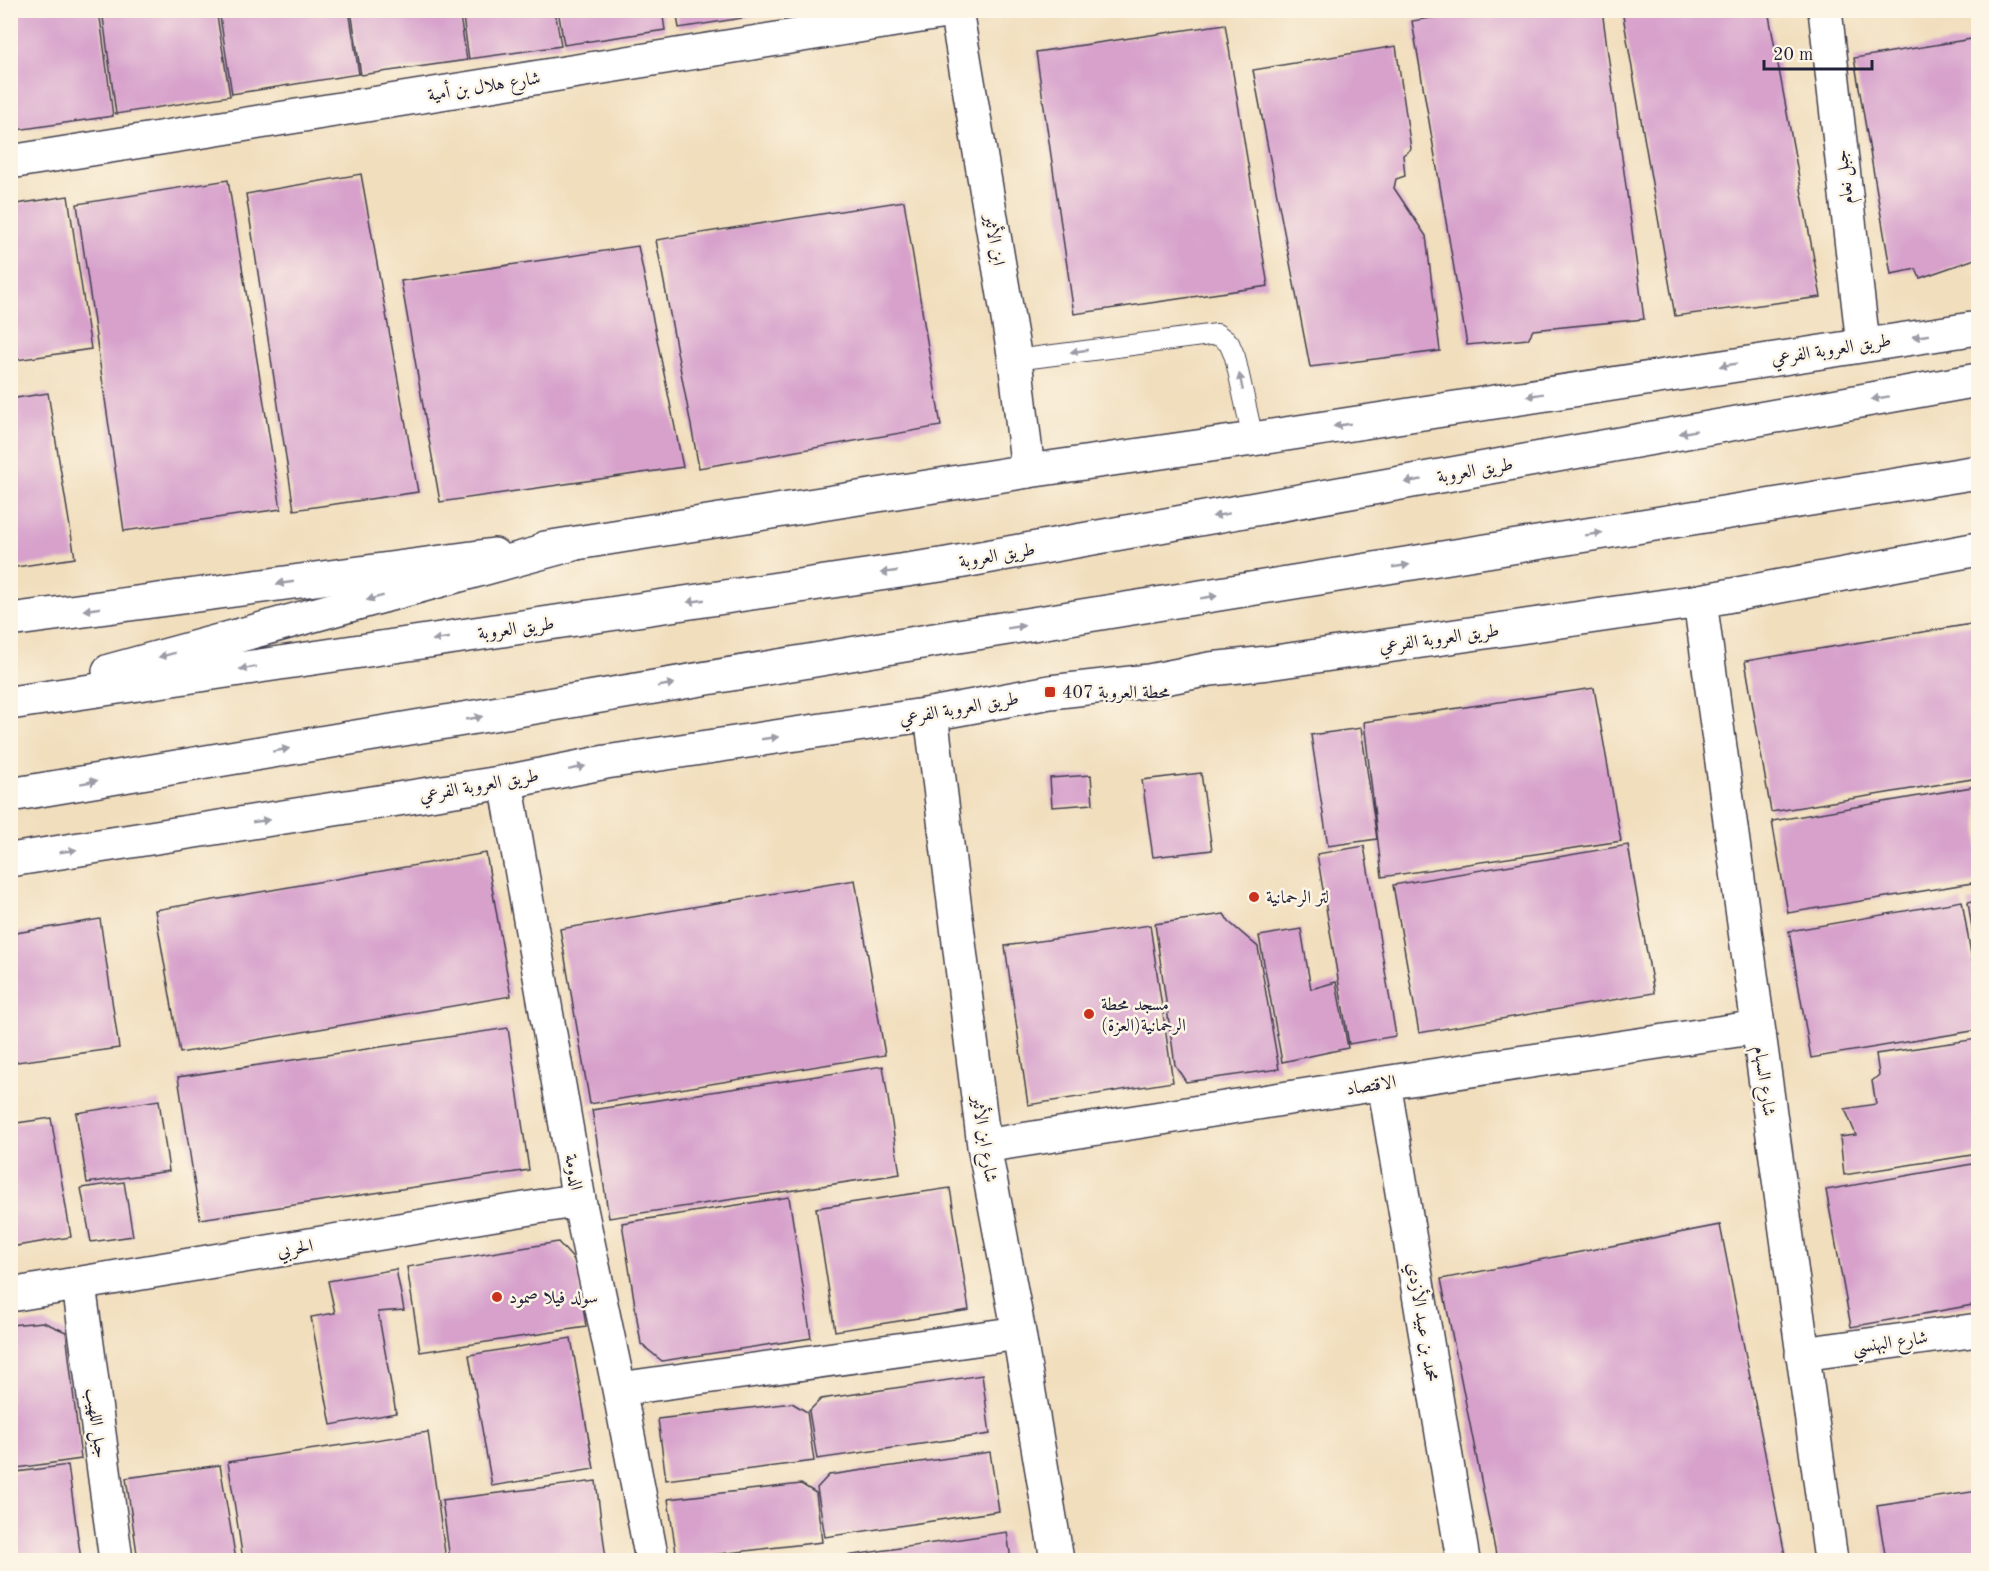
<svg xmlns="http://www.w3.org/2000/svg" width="1989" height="1571" font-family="'Old Standard TT',Amiri,serif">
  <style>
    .building { fill: #d7a1cc }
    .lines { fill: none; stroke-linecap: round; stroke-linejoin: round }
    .lane-casing { stroke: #413e4e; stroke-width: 22 }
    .street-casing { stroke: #413e4e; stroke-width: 36 }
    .secondary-casing { stroke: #413e4e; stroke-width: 36 }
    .primary-casing { stroke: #413e4e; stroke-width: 36 }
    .lane { stroke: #fff; stroke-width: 20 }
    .street { stroke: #fff; stroke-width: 33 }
    .secondary { stroke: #fff; stroke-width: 33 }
    .primary { stroke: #fff; stroke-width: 33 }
    .oneway { fill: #9c9ca7 }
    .poi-dot { fill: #c8321e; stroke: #fcf5e5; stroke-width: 2 }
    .labels { text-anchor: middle; stroke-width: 5; stroke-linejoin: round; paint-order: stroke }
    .street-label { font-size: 18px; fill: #22223b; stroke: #fcf5e5 }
    .poi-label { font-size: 18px; fill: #22223b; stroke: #fcf5e5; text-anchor: start }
  </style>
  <rect width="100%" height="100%" fill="#fcf5e5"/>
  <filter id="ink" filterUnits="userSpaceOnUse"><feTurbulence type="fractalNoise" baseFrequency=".0167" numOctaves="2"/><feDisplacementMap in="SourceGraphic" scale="12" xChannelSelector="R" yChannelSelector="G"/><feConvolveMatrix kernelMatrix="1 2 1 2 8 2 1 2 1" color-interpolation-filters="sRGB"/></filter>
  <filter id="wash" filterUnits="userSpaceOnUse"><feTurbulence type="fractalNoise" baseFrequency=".008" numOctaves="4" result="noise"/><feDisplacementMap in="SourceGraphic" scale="24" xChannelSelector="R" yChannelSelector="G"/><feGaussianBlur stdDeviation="1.35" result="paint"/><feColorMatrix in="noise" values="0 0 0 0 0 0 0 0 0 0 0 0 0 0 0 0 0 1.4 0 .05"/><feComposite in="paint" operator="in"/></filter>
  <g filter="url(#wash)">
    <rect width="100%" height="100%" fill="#f1debd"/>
    <g id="blocks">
      <!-- building -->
      <path class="building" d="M10,10H99L113,116L10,131Z
        M102,10H216L230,96L116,114Z
        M219,10H349L359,74L232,94Z
        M351,10H459L467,60L361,75Z
        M462,10H555L561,46L469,59Z
        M558,10H662L665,30L564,45Z
        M676,10H780V12L679,28Z
        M1480,10H1602L1644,319L1533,330L1528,339L1467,345L1412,21Z
        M1622,10H1768L1821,297L1675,316Z
        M1225,24L1268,286L1074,314L1036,52Z
        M1978,38V258L1920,278L1916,269L1891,274L1854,58Z
        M1396,46L1411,149L1403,155L1405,176L1396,179L1394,188L1426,236L1440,351L1310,367L1253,70Z
        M361,174L418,492L294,510L246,194Z
        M228,180L281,509L124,531L77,204Z
        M68,196L91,349L10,361V205Z
        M904,201L941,426L699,468L656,240Z
        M638,246L683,467L440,502L401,281Z
        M48,393L75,558L10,568V399Z
        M1978,623V778L1771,812L1745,661Z
        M1594,688L1621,841L1382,877L1364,722Z
        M1361,728L1377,839L1328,846L1311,735Z
        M1201,773L1212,850L1153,857L1142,780Z
        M1091,775L1093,804L1052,807L1050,778Z
        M1978,786V882L1788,913L1772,821Z
        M1628,845L1654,993L1419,1033L1393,885Z
        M1364,846L1396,1036L1349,1044L1317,854Z
        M486,853L511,996L180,1053L155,910Z
        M855,880L885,1055L590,1104L560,929Z
        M1978,900V961H1977L1968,902Z
        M1962,901L1978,995V1030L1811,1058L1789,931Z
        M1224,914L1229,922L1258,947L1279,1069L1186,1082L1175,1065L1155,924Z
        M100,919L119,1048L10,1063V934Z
        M1150,925L1173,1082L1028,1105L1005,946Z
        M1301,929L1311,989L1336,982L1348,1048L1282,1062L1259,936Z
        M508,1028L529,1170L200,1219L178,1077Z
        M1977,1039L1978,1154L1844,1175L1840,1137L1856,1135L1845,1109L1876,1104L1872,1081L1879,1075L1876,1054Z
        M883,1066L900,1174L609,1218L592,1110Z
        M159,1100L169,1171L87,1183L76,1113Z
        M51,1118L71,1237L10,1247V1124Z
        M1978,1163V1304L1851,1327L1826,1190Z
        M124,1182L133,1236L91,1242L81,1188Z
        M950,1188L969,1310L835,1331L816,1208Z
        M789,1197L811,1338L662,1361L641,1344L622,1223Z
        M1720,1225L1786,1560H1497L1441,1279Z
        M558,1242L577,1263L586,1327L420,1352L407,1267Z
        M396,1269L404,1310L378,1312L396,1413L331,1425L311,1317L335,1313L328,1281Z
        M43,1322L66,1332L81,1459L10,1469V1325Z
        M571,1338L594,1469L492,1486L469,1355Z
        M982,1375L990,1434L817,1459L809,1411L821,1399Z
        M792,1403L807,1412L814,1461L666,1480L658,1419Z
        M428,1432L446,1560H243L228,1462Z
        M990,1452L999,1511L825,1537L817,1488L829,1475Z
        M68,1465L81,1560H10V1473Z
        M220,1465L236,1560H138L126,1478Z
        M596,1481L606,1559L450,1560L442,1500Z
        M801,1484L816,1493L822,1542L677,1559L668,1499Z
        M1978,1491V1560H1886L1877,1506Z
        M1007,1532L1011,1560H842L846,1556Z"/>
    </g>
  </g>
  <g filter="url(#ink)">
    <use href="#blocks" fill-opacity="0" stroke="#413e4e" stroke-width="1.5"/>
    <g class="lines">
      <!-- lane casing -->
      <g class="lane-casing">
        <path id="lane" d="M1015,360L1217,334L1229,343L1235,357L1253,439"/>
      </g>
      <!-- street casing -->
      <g class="street-casing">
        <path id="street" d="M956,10L1015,360L1028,471
          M1825,10L1863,344
          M10,162L958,10
          M1700,601L1831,1560
          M931,714L984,1146L1019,1333L1057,1560
          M506,782L579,1200L619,1389L652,1560
          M1384,1083L1463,1560
          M984,1146L1384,1083L1758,1027
          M79,1285L116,1560
          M10,1295L579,1200
          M1802,1354L1978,1330
          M619,1389L1019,1333"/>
      </g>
      <!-- secondary casing -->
      <g class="secondary-casing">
        <path id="secondary" d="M545,548L1028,471L1253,439L1978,328
          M10,620L494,555"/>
      </g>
      <!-- primary casing -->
      <g class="primary-casing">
        <path id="primary" d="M109,671L573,544
          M10,703L947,564L1978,380
          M10,795L958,636L1978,472
          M10,860L506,782L606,762L931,714L1050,692L1149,681L1210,669L1268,663L1700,601L1978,549"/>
      </g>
      <!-- lane -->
      <use href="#lane" class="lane"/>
      <!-- street -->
      <use href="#street" class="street"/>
      <!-- secondary -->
      <use href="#secondary" class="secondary"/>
      <!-- primary -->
      <use href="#primary" class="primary"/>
    </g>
    <!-- one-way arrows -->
    <defs><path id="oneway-solid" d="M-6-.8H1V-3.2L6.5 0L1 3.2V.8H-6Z" transform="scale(1.5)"/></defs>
    <g class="oneway">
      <use href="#oneway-solid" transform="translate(1921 336) rotate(172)"/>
      <use href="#oneway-solid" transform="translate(1079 351) rotate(172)"/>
      <use href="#oneway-solid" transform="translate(1728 365) rotate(171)"/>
      <use href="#oneway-solid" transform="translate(1241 382) rotate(-102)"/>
      <use href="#oneway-solid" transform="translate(1535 395) rotate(171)"/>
      <use href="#oneway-solid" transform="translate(1880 398) rotate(170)"/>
      <use href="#oneway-solid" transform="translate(1342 425) rotate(171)"/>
      <use href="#oneway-solid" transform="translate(1688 432) rotate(170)"/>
      <use href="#oneway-solid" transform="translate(1413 481) rotate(170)"/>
      <use href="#oneway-solid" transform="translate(1221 515) rotate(170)"/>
      <use href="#oneway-solid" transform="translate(1594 534) rotate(-9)"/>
      <use href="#oneway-solid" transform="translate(1401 566) rotate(-9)"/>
      <use href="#oneway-solid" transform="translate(889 572) rotate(172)"/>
      <use href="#oneway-solid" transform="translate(285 583) rotate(172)"/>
      <use href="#oneway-solid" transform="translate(1209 597) rotate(-9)"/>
      <use href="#oneway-solid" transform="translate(375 598) rotate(165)"/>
      <use href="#oneway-solid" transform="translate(696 601) rotate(172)"/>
      <use href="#oneway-solid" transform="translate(92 609) rotate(172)"/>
      <use href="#oneway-solid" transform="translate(1016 627) rotate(-9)"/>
      <use href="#oneway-solid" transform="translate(441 639) rotate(172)"/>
      <use href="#oneway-solid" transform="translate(167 655) rotate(165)"/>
      <use href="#oneway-solid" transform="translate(248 668) rotate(172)"/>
      <use href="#oneway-solid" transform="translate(666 685) rotate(-10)"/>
      <use href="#oneway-solid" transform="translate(474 718) rotate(-10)"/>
      <use href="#oneway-solid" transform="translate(770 738) rotate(-8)"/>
      <use href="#oneway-solid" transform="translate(281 750) rotate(-10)"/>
      <use href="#oneway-solid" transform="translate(577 768) rotate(-12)"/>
      <use href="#oneway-solid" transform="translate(89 782) rotate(-10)"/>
      <use href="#oneway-solid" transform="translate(261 821) rotate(-9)"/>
      <use href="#oneway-solid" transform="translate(68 851) rotate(-9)"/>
    </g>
  </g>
  <!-- markers -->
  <g class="poi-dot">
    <rect x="1044" y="686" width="12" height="12" rx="3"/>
    <circle cx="1254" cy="897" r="6"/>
    <circle cx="1089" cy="1014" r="6"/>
    <circle cx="497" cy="1297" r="6"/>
  </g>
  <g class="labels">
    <!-- street labels -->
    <g class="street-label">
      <text transform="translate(484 86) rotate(-9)" y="6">شارع هلال بن أمية</text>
      <text transform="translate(1844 177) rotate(-97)" y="6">جبل نعام</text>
      <text transform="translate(995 240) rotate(80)" y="6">ابن الأثير</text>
      <text transform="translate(1831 349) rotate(-9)" y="6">طريق العروبة الفرعي</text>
      <text transform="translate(1475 470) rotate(-10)" y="6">طريق العروبة</text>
      <text transform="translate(997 555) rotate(-10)" y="6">طريق العروبة</text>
      <text transform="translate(516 628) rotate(-8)" y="6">طريق العروبة</text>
      <text transform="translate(1439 638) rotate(-8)" y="6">طريق العروبة الفرعي</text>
      <text transform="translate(959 708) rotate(-10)" y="6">طريق العروبة الفرعي</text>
      <text transform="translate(479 785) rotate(-10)" y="6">طريق العروبة الفرعي</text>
      <text transform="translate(1765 1081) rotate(82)" y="6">شارع السهام</text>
      <text transform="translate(1371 1085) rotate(-9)" y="6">الاقتصاد</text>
      <text transform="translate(985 1139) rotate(81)" y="6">شارع ابن الأثير</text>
      <text transform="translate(574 1172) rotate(80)" y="6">الدومة</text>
      <text transform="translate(295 1248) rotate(-10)" y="6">الحربي</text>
      <text transform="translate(1423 1322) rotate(81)" y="6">محمد بن عبيد الأزدي</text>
      <text transform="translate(1890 1342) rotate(-8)" y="6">شارع البهنسي</text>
      <text transform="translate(97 1423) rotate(82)" y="6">جبل اللهيب</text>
    </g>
    <!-- poi labels -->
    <g class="poi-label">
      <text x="1062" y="698">محطة العروبة 407</text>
      <text x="1266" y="903">لتر الرحمانية</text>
      <text x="1101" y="1010">مسجد محطة<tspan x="1101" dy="21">الرحمانية(العزة)</tspan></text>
      <text x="509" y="1303">سولد فيلا صمود</text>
    </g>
  </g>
  <!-- margin -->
  <rect width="1989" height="1571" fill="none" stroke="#fcf5e5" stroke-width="36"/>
  <!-- scale -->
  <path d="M1764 60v9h108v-9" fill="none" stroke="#22223b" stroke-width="3"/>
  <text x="1773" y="60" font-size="18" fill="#22223b" stroke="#fcf5e5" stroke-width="4.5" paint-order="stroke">20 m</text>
</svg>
